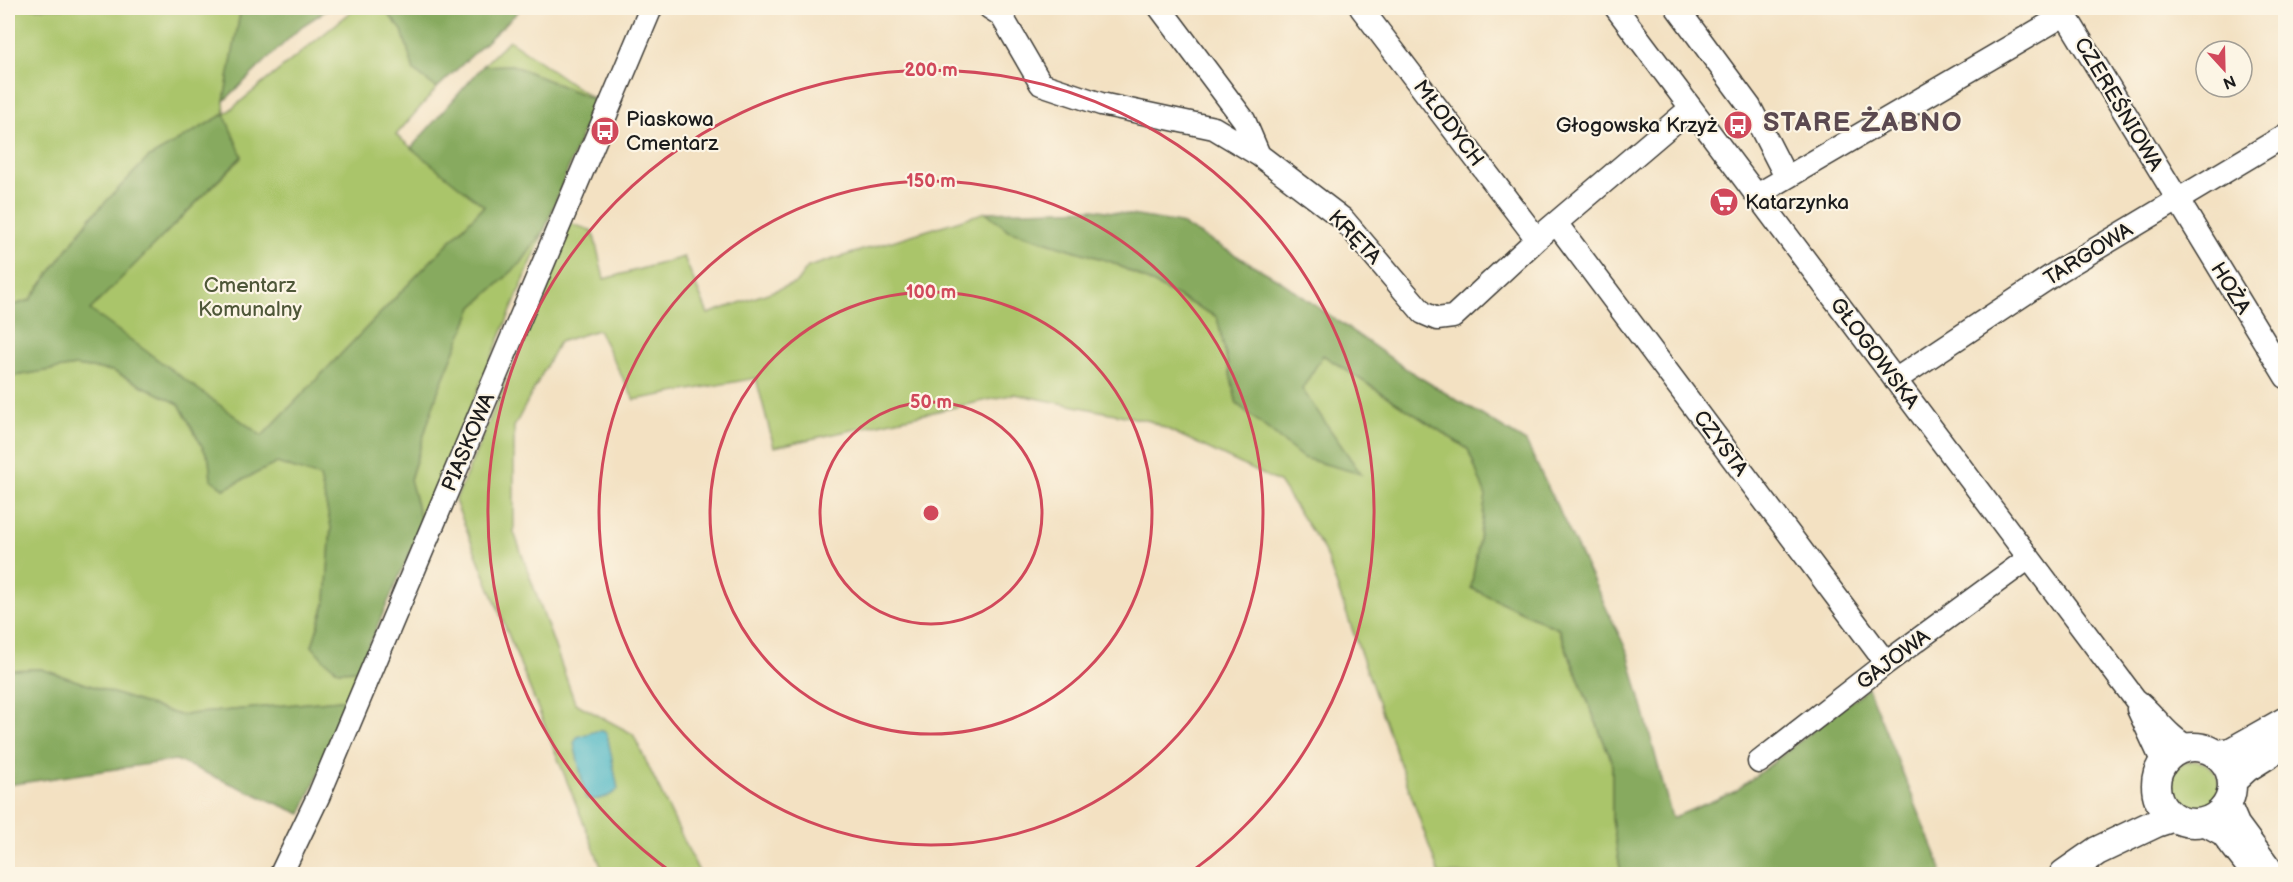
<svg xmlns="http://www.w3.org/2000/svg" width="2293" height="882" font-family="'Balsamiq Sans',sans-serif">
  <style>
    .green { fill: #aac56b; stroke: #637044; stroke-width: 1.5 }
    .forest { fill: #87aa5f; stroke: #52633e; stroke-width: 1.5 }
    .water { fill: #48b5c4; stroke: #326870; stroke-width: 1.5 }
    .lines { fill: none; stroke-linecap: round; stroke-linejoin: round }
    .minor-casing { stroke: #3c3a35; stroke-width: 25 }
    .major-casing { stroke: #3c3a35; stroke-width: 31 }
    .minor { stroke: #fff; stroke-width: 22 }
    .major { stroke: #fff; stroke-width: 28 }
    .ring { fill: none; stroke: #d1495b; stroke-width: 3 }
    .labels { text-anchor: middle; stroke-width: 4.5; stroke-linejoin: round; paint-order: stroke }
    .street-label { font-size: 21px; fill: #1c1c1c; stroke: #fcf5e5 }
    .poi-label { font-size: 21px; fill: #1c1c1c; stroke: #fcf5e5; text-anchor: start }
    .park-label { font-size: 21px; fill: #4e5738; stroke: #fcf5e5 }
    .district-label { font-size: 27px; font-weight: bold; letter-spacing: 1.5px; fill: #5b4950; stroke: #fcf5e5 }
    .centre { fill: #d1495b; stroke: #fcf5e5; stroke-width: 3 }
    .ring-label { font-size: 18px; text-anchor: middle; font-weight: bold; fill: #d1495b; stroke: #fcf5e5; stroke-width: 4.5; stroke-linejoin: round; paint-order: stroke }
  </style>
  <rect width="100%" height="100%" fill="#fcf5e5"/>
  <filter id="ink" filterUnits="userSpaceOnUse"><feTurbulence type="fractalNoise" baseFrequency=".0167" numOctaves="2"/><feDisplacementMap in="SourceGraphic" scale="12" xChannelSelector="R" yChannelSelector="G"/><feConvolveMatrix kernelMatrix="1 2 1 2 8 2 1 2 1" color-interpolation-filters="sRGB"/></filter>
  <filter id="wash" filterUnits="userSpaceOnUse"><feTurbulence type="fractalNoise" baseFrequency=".008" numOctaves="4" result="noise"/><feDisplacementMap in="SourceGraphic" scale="24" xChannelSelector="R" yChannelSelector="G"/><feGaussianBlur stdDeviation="1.35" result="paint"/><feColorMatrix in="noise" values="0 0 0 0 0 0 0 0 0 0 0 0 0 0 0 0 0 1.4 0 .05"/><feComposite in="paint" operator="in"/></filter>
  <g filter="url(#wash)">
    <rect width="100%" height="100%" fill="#f3e1c2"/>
    <!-- green -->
    <path class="green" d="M8,8H241L224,101L225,114L356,8H383L402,30L414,71L437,88L396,135L484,206L262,436L89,310L242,157L224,114L148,158L91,217L30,300L8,307Z
      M509,40L595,100L512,65L483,66Z
      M986,212L1008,230L1112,262L1217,317L1237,404L1361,474L1301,389L1323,355L1468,449L1486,496L1471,588L1558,629L1612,762V819L1621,874H1439L1324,550L1279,482L1150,421L1015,394L774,447L756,378L634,400L598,330L559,342L514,427V532L575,703L633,734L700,874H604L455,501L518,354L569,223L593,231L604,279L684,257L708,314L796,283L808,267Z
      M545,229L422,525L410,480L438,391L473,307L521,263Z
      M75,366L113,371L179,404L209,459L211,479L224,489L277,463L320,477L331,526L326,601L312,646L338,671L358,670L351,699L179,715L41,669L8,670V377Z
      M2169 786a25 25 0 1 1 50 0a25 25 0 1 1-50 0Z"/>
    <!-- forest -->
    <path class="forest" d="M241,8H330L302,26L224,101Z
      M383,8H514L518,12L437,88L414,71L402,30Z
      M512,65L595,100L545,229L521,263L473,307L438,391L410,479L422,525L358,670L338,671L322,658L312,646L326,601L331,527L320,477L277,463L224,489L211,479L209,459L179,404L113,371L75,366L8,377V307L30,300L91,217L148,158L224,114L242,156L90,310L262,436L484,206L411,148L483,66Z
      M1094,209L1180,223L1279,280L1411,372L1526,442L1628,653L1672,818L1736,791L1868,688L1942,869L1941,874H1621L1612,819V762L1559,629L1471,588L1486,496L1468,449L1323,355L1302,389L1361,474L1303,458L1237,404L1217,317L1112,262L1008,230L986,212Z
      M41,669L179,715L351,699L301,814L176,760L8,785V670Z"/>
    <!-- water -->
    <path class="water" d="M596,731H603L607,734L618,789C611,797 595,802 586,798L574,743L577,737Z"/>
  </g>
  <g filter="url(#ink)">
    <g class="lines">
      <!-- minor casing -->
      <g class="minor-casing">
        <path id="minor" d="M990,8L1001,15L1041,84L1101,104L1214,128L1259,155L1343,219L1423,313L1437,319L1453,317L1537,239L1691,108
          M1160,8L1244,120L1259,155
          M1361,8L1537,239
          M1616,8L2135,699C2154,713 2167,737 2189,747
          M1677,8L1750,107L1786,177
          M2061,8L2286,377
          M1757,195L2066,14
          M1556,223L1886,663
          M1895,380L2059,271L2286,135
          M2138,709L2163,763
          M1759,762L1886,663L2029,558
          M2229,803L2238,824L2275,874
          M2202,823L2222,834L2253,874
          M281,874L319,795L651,8"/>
      </g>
      <!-- major casing -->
      <g class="major-casing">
        <path id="major" d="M2156 785a38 38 0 1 1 76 0a38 38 0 1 1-76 0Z
          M2218,754L2231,752L2286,721
          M2233,780L2246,768L2286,743
          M2064,874L2097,851L2156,823L2174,817"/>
      </g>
      <!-- minor -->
      <use href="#minor" class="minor"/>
      <!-- major -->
      <use href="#major" class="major"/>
    </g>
  </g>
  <!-- distance rings -->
  <g class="ring">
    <circle cx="931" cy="513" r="111"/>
    <circle cx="931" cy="513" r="221"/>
    <circle cx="931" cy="513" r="332"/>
    <path d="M674 874A443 443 0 1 1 1188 874"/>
  </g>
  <!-- icons -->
  <defs>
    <g id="bus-disc" transform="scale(1.5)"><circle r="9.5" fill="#d1495b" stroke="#fcf5e5"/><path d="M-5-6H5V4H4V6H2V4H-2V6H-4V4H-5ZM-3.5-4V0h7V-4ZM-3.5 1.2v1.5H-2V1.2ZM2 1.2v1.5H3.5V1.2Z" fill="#fff"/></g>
    <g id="supermarket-disc" transform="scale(1.5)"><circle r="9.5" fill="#d1495b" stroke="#fcf5e5"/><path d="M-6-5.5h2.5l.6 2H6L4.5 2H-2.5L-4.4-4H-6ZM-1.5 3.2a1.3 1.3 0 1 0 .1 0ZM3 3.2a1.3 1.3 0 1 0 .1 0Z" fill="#fff"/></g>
  </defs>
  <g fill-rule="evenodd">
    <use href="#bus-disc" x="1738" y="125"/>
    <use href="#bus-disc" x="605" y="131"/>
    <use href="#supermarket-disc" x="1724" y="202"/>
  </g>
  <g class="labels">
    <!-- street labels -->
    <g class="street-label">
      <text transform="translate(2119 104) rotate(59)" y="7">CZEREŚNIOWA</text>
      <text transform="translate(1449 123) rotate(53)" y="7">MŁODYCH</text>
      <text transform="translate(1355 237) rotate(46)" y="7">KRĘTA</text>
      <text transform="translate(2088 254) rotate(-32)" y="7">TARGOWA</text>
      <text transform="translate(2231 288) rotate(58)" y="7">HOŻA</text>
      <text transform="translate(1875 353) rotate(53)" y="7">GŁOGOWSKA</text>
      <text transform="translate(468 442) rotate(-67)" y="7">PIASKOWA</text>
      <text transform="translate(1721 443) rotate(53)" y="7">CZYSTA</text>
      <text transform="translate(1893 659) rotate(-37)" y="7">GAJOWA</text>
    </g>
    <!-- poi labels -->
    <g class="poi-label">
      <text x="626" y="126">Piaskowa<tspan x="626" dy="24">Cmentarz</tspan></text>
      <text x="1717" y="132" text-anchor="end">Głogowska Krzyż</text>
      <text x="1745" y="209">Katarzynka</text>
    </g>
    <!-- park labels -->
    <g class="park-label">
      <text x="250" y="292">Cmentarz<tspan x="250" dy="24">Komunalny</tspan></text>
    </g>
    <!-- district labels -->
    <g class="district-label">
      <text x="1863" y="131">STARE ŻABNO</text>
    </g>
  </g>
  <circle cx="931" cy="513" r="9" class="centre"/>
  <g class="ring-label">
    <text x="931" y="76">200 m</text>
    <text x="931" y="187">150 m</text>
    <text x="931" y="298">100 m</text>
    <text x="931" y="408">50 m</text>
  </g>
  <!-- margin -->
  <rect width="2293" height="882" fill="none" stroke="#fcf5e5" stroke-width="30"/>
  <!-- north arrow -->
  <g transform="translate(2224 69) rotate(158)"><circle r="28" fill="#fcf5e5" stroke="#a29e95" stroke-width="1.5"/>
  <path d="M0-4.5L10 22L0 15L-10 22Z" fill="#d1495b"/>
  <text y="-9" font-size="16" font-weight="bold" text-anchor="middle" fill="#1c1c1c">N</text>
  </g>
</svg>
